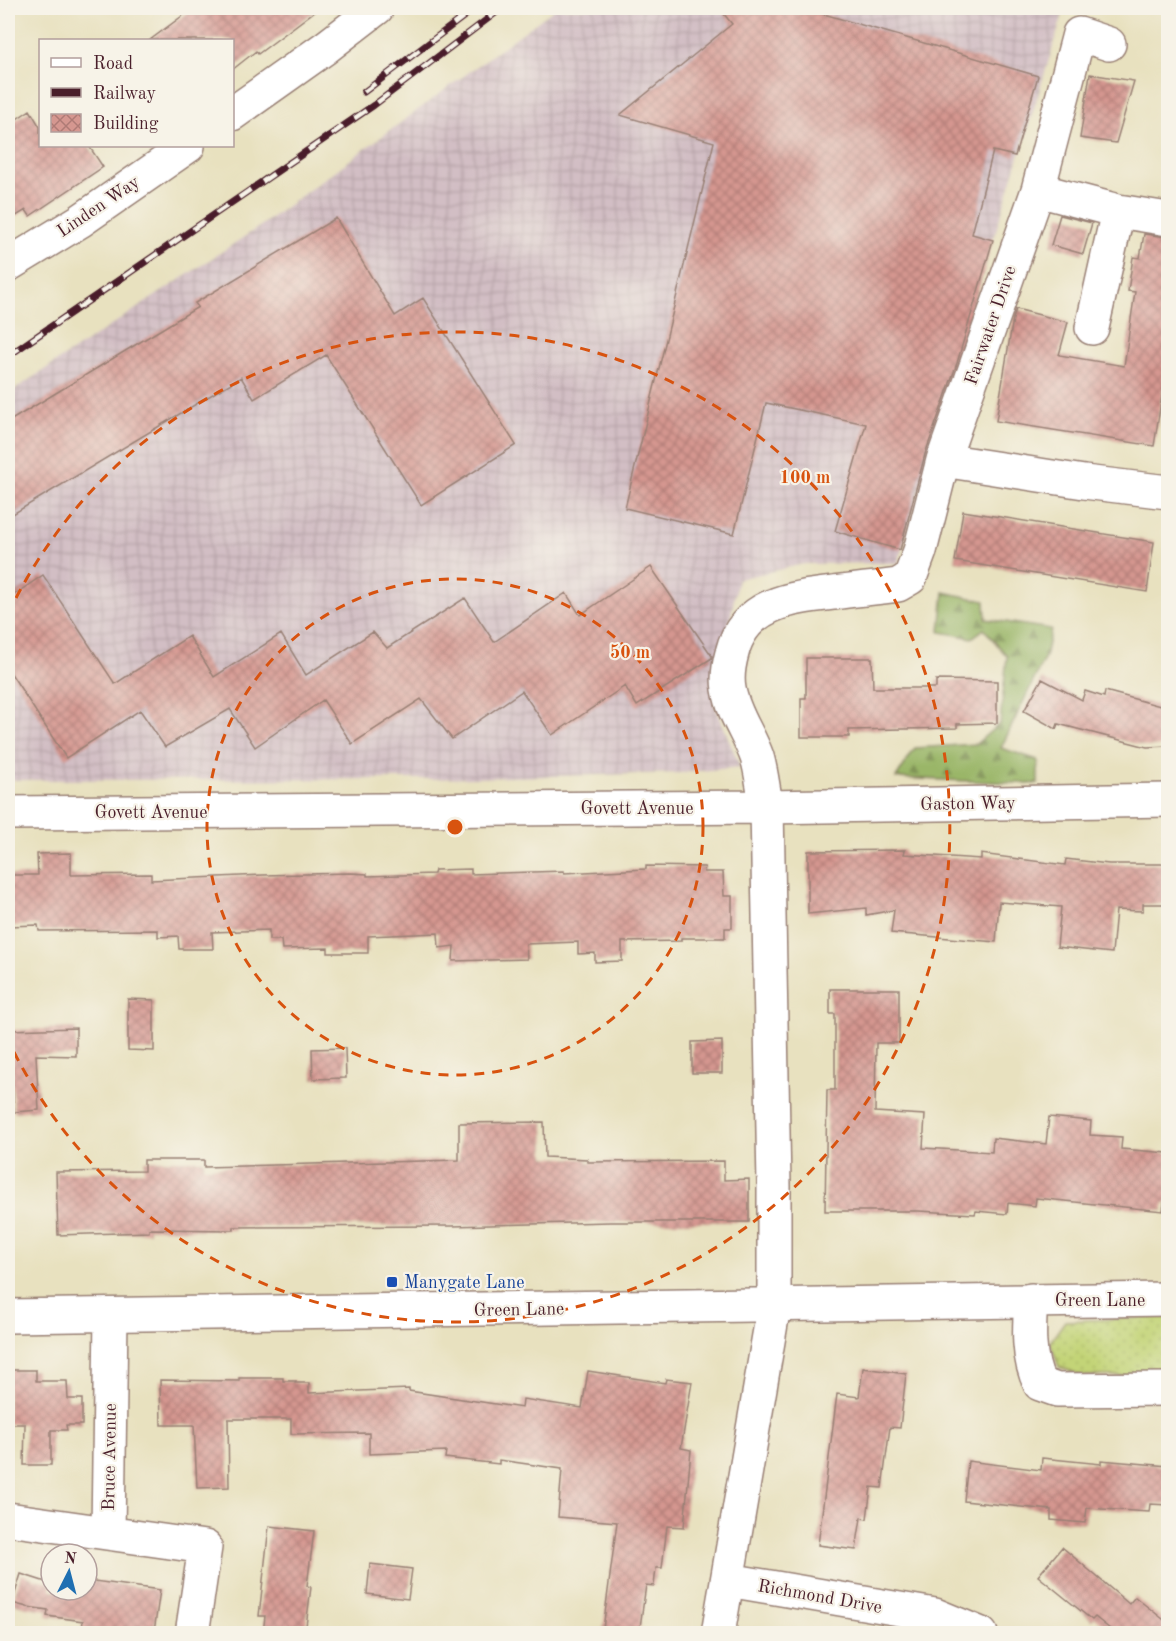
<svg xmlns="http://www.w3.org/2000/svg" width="1176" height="1641" font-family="'Old Standard TT',serif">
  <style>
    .industrial { fill: url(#industrial-grid) }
    .grass { fill: url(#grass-dots); stroke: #867a51; stroke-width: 1.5 }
    .forest { fill: url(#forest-firs); stroke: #726a4a; stroke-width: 1.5 }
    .building { fill: url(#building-cross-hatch) }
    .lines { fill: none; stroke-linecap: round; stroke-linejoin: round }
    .minor-casing { stroke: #998075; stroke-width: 36 }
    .tertiary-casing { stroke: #998075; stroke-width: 36 }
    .secondary-casing { stroke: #998075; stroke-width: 36 }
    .minor { stroke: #fff; stroke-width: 33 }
    .tertiary { stroke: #fff; stroke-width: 33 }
    .secondary { stroke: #fff; stroke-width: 33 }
    .rail-casing { stroke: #4a1f2b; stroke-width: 7 }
    .rail { stroke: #f7f3e8; stroke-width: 4.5; stroke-dasharray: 14; stroke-linecap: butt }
    .ring { fill: none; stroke: #d8530f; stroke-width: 3; stroke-dasharray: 10 8 }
    .transit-dot { fill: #1a4fb4; stroke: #f7f3e8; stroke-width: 2 }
    .labels { text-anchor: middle; stroke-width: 4.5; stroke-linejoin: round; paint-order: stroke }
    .street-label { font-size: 18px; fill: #4a1f2b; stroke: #f7f3e8 }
    .transit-label { font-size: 18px; fill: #164399; stroke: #f7f3e8; text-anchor: start }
    .centre { fill: #d8530f; stroke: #f7f3e8; stroke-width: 3 }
    .ring-label { font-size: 18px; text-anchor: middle; font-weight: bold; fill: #d8530f; stroke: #f7f3e8; stroke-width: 4.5; stroke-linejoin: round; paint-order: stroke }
  </style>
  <defs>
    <pattern id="industrial-grid" width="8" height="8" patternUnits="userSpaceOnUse" patternTransform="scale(1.5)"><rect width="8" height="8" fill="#d2bec4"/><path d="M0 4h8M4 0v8" fill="none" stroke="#b6a3a9"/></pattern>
    <pattern id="grass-dots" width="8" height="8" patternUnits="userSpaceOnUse" patternTransform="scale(1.5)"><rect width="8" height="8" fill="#c3d477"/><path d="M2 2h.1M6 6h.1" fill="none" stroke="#a9b667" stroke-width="1.8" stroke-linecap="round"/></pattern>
    <pattern id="forest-firs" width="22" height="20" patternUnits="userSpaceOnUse" patternTransform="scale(1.5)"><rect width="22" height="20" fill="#9ab668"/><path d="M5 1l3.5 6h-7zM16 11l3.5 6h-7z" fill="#809356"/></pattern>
    <pattern id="building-cross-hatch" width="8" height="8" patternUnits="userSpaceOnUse" patternTransform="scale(1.5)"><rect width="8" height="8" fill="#d59790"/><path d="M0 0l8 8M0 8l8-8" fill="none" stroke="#af7b76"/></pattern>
  </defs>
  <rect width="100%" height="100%" fill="#f7f3e8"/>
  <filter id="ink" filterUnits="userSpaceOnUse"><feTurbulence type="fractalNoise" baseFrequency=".0167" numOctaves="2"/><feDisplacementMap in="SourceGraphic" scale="12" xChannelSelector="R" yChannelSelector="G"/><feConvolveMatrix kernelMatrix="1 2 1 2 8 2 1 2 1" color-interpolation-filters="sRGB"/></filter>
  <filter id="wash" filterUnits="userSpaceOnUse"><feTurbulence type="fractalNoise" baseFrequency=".008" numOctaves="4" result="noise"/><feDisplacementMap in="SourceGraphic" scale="24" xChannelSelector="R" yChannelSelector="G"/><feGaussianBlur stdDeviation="1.35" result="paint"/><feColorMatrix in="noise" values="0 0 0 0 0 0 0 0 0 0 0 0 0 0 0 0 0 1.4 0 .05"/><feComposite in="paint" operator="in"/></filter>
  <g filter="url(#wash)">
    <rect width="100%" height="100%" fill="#e8e1bf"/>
    <!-- industrial -->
    <path class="industrial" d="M556,8H1065L993,240L898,563L804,564L738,579L714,703L740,767L681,773L433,779L8,780V394L259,227Z"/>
    <!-- grass -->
    <path class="grass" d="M1168,1317V1376H1083L1059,1367L1050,1342L1065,1321Z"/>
    <!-- forest -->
    <path class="forest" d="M944,592L985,601L986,619L1051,629L1045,657L1001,748L1038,760V784L896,778L915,748L976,744L1000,723L1007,656L984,629L972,638L940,632Z"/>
    <g id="blocks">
      <!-- building -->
      <path class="building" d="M193,8H319L258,54L256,51L232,70V40H150Z
        M719,8H803L1038,76L1015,156L993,151L972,234L993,240L957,363L925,454L900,550L835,531L866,424L766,403L734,534L625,508L714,142L620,115L732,24Z
        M1090,74L1134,81L1116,143L1080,138Z
        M30,110L40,127V146H89L103,167L30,216L26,210L8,221V125Z
        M1060,215L1092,223L1083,254L1051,245Z
        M336,218L395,316L423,298L516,445L421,505L326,355L254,399L241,377L8,517V422L198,307L195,303Z
        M1144,234L1168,237V390L1163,389L1154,446L996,421L1013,319L1016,309L1068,322L1059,355L1124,366L1135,292L1128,291L1133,257L1140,258Z
        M963,511L1154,542L1147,592L955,561Z
        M651,567L712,656V658L637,706L625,686L552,735L522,691L452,739L421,699L352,744L323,700L255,747L230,709L165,747L140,710L66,758L8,669V599L43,575L115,684L189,636L214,677L281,634L306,675L373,632L387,648L465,598L494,642L566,593L580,615Z
        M806,658H872L873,688H936V680L997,681V723L957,724V728L849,730V737H801V698H806Z
        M1042,679L1082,700L1085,691L1104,697L1105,691L1168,708V746L1147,747L1058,724L1056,729L1024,711Z
        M905,850L904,854L981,859V854L1065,865L1066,859L1109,864H1168V904H1143V911L1116,910L1112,953L1057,947L1061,907L999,902L996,942L891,933L894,910L866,915V908L808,914V851Z
        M71,853V875L151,874V880L263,875L351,873L367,874V876L434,874L435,870L471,869V874L564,871V873L646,869V866L705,867L704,872H723L724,896H732V928H725V938H681V941L622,942V961L595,962V953L578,954V942L526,944L527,959L453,961L454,946L439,948L438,933L368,936V953H328V948L282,949L281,940H269V930L212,932L213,949H179L178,936L158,937V930L39,931L38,925L8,926V875H38L37,854Z
        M830,989H899V1043H876L875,1112L925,1115L923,1148L992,1152L993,1138L1046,1144L1049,1117L1091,1121L1090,1135L1122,1137L1121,1149L1168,1153V1203H1164L1163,1211L1036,1198L1035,1206L1008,1203L1007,1214L976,1211L975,1214L918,1211H825L827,1090H835V1014H830Z
        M128,999L154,1000V1051L128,1050Z
        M76,1028V1056L36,1055L39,1110L14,1112L9,1030Z
        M722,1041V1073H692V1042Z
        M345,1048L346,1078L313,1079L312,1049Z
        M544,1122L545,1157L587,1159V1162L724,1161V1180L749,1179V1222H610L452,1226L234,1227V1230L149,1229V1232L58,1235L56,1172L144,1171V1160H204V1167L459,1160V1123Z
        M863,1368L906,1374L900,1428L890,1427L882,1488L871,1487L867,1519L861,1518L856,1550L818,1545L837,1394L859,1397Z
        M8,1370H36V1381H67L68,1399H82V1425H66L67,1430H51V1465H24L25,1424H8Z
        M588,1371L665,1383L666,1379L692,1382L681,1448L691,1450L684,1527L667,1526L662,1568H656L654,1586L646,1585L639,1634L603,1629L617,1522L558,1517L562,1469L499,1460V1464L445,1458L446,1451L369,1454V1433L291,1434V1419H228L229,1487L197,1488L194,1425H161L160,1380L239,1381V1378H283V1381H296L295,1383H309V1393L409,1389V1391L522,1408L523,1399L582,1408Z
        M1042,1458L1101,1464V1460L1168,1466V1505L1150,1504L1149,1512L1087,1508L1085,1523L1051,1520V1510L964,1501L968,1461L1041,1470Z
        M269,1526L314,1531L307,1586L311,1587L305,1634H263L265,1616H259Z
        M1062,1547L1129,1604L1135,1597L1168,1623V1634H1106L1110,1629L1095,1617L1092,1620L1038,1576Z
        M370,1564L412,1569L408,1599L367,1594Z
        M21,1574L49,1583L51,1575V1590H87V1580L160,1590L154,1632L141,1631L140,1634H81L83,1621L47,1616L48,1610L27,1607L12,1603Z"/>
    </g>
  </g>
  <g filter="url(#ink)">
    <use href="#blocks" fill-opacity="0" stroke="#998075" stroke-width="1.5"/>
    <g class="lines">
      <!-- minor casing -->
      <g class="minor-casing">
        <path id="minor" d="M232,114L325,48L377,8
          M1038,190L1118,211L1168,219
          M8,265L80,221L188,146
          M1092,328L1118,211
          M943,460L1084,482L1168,492
          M8,813L767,807L1168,800
          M1031,1300C1029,1328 1027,1358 1040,1384L1057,1390L1168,1389
          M774,1306V1186L767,807C763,791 762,773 757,757C749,734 733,714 729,689C727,678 729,664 732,653C744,603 791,598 834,593C856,590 877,588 898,585L910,578L920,551L943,460L1038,190L1079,34L1109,44
          M8,1519L205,1547L192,1634
          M108,1533L111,1315
          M728,1580L935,1615L981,1634"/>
      </g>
      <!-- tertiary casing -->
      <g class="tertiary-casing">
        <path id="tertiary" d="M718,1634L774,1306"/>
      </g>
      <!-- secondary casing -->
      <g class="secondary-casing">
        <path id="secondary" d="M8,1316L1168,1299"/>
      </g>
      <!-- minor -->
      <use href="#minor" class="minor"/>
      <!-- tertiary -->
      <use href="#tertiary" class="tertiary"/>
      <!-- secondary -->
      <use href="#secondary" class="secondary"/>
      <!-- rail casing -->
      <g class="rail-casing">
        <path id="rail" d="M364,92L475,8
          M8,356L374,105L502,8"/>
      </g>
      <!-- rail -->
      <use href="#rail" class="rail"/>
    </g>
  </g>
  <!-- distance rings -->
  <g class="ring">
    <circle cx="455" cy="827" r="248"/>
    <path d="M8 614A495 495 0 1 1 8 1040"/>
  </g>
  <!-- markers -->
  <rect class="transit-dot" x="386" y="1276" width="12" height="12" rx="3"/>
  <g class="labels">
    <!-- street labels -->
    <g class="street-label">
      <text transform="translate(98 206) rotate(-34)" y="6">Linden Way</text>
      <text transform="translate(990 325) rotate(-71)" y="6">Fairwater Drive</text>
      <text transform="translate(968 803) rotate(-1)" y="6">Gaston Way</text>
      <text x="637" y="814">Govett Avenue</text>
      <text x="151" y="818">Govett Avenue</text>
      <text x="1100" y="1306">Green Lane</text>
      <text transform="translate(519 1309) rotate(-1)" y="6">Green Lane</text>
      <text transform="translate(109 1457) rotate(-89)" y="6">Bruce Avenue</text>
      <text transform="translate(820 1596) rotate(10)" y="6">Richmond Drive</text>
    </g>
    <!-- transit labels -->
    <g class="transit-label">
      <text x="404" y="1288">Manygate Lane</text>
    </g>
  </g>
  <circle cx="455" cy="827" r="9" class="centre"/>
  <g class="ring-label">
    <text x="805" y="483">100 m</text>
    <text x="630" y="658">50 m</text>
  </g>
  <!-- margin -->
  <rect width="1176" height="1641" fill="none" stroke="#f7f3e8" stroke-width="30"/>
  <!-- legend -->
  <rect x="39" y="39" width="195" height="108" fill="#f7f3e8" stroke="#b29e9c" stroke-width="1.5"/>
  <rect x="51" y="58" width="30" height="9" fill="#ffffff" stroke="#b29e9c" stroke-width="1.5"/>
  <text x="93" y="69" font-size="18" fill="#4a1f2b">Road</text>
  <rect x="51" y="88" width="30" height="9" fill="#4a1f2b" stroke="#b29e9c" stroke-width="1.5"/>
  <text x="93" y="99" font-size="18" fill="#4a1f2b">Railway</text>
  <rect x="51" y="114" width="30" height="18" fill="url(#building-cross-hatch)" stroke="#b29e9c" stroke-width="1.5"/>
  <text x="93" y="129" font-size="18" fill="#4a1f2b">Building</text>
  <!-- north arrow -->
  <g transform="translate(69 1572) rotate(6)"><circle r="28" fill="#f7f3e8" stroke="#b29e9c" stroke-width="1.5"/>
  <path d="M0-4.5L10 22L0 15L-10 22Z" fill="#1f6fb2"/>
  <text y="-9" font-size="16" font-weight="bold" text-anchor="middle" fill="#4a1f2b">N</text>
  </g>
</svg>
